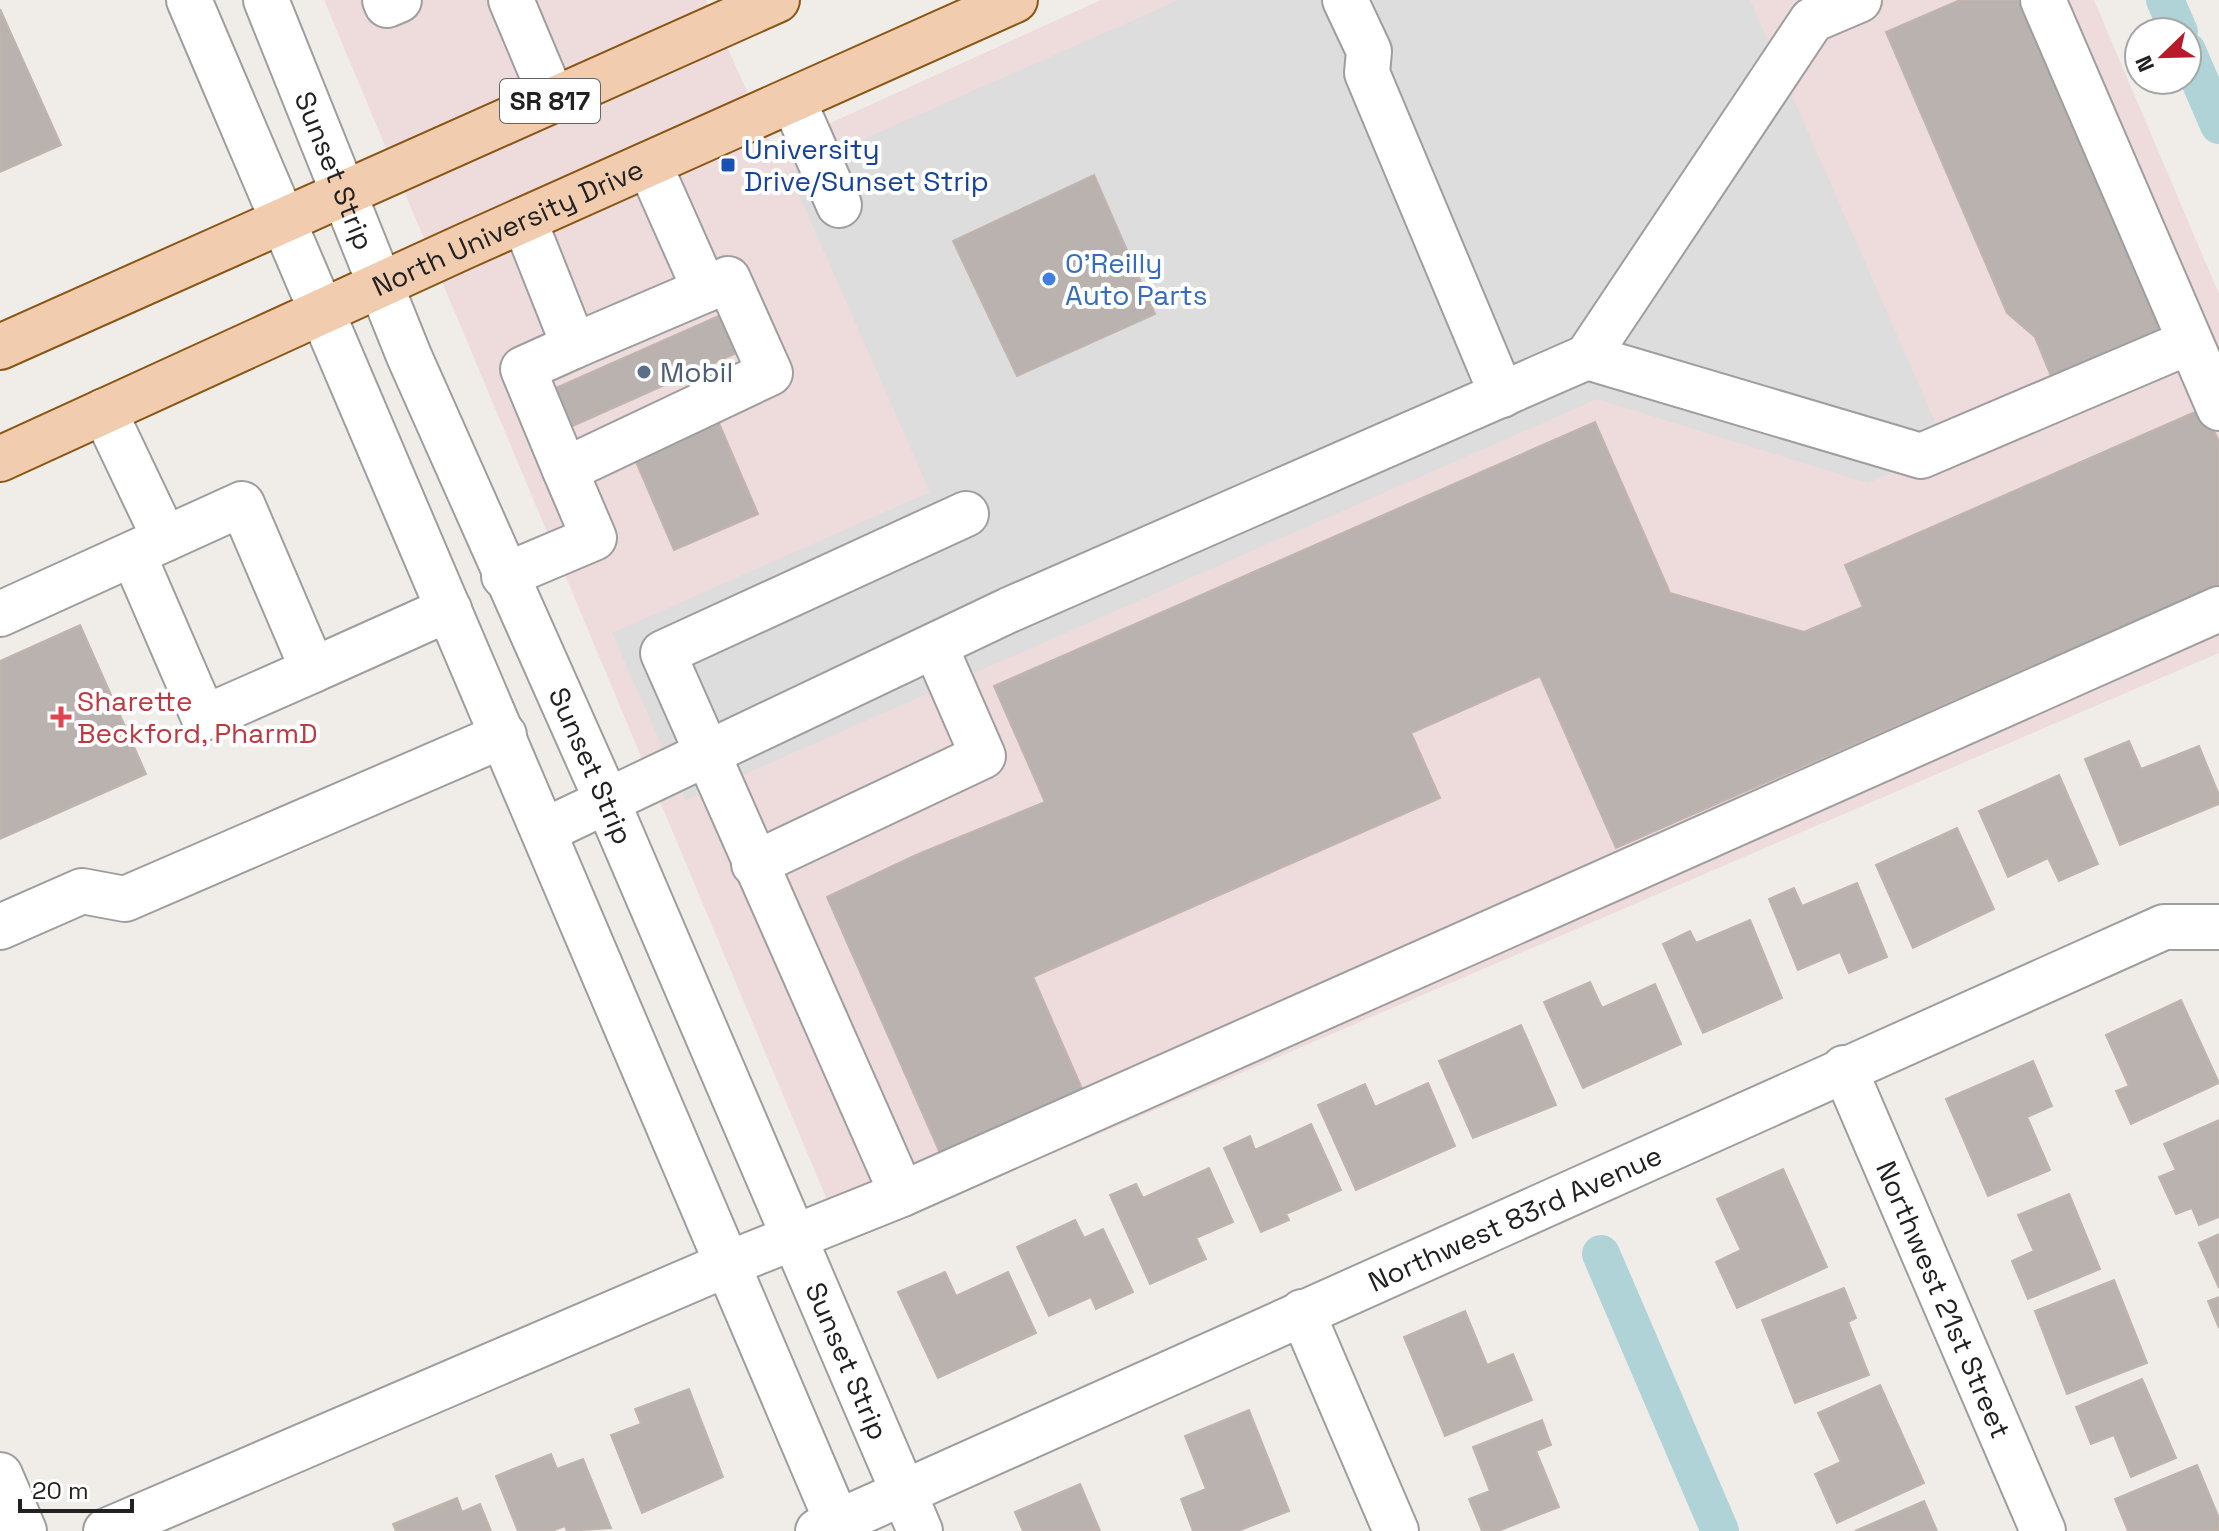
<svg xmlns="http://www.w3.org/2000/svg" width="2219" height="1531" font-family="'Space Grotesk',sans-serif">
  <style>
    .commercial { fill: #eedbdc }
    .parking { fill: #ddd }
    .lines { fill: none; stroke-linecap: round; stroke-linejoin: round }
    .canal { stroke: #b0d3d8; stroke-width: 38 }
    .building { fill: #b9b2af; stroke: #c0b4ad; stroke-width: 2 }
    .minor-casing { stroke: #9e9e9e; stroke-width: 48 }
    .major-casing { stroke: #8b5614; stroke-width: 48 }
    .minor { stroke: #fff; stroke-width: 44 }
    .major { stroke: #f1ccae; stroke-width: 44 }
    .transit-dot { fill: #1a4fb4; stroke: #fff; stroke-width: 3 }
    .shop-dot { fill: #3f7fe0; stroke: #fff; stroke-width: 3 }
    .service-dot { fill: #5c6f8a; stroke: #fff; stroke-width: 3 }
    .health-dot { fill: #e0444e; stroke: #fff; stroke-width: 3 }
    .labels { text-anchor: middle; stroke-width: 8; stroke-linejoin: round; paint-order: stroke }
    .shield { fill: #fff; stroke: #646464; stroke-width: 2 }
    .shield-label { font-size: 26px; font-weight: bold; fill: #212121 }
    .transit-label { font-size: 28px; fill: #164399; stroke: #fff; text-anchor: start }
    .street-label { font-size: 28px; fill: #212121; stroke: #fff }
    .shop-label { font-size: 28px; fill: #366cbe; stroke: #fff; text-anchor: start }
    .service-label { font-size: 28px; fill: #4e5e75; stroke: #fff; text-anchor: start }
    .health-label { font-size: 28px; fill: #be3a42; stroke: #fff; text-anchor: start }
  </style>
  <rect width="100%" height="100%" fill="#f0ede9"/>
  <!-- commercial -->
  <path class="commercial" d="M324,0H706L773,149L1101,0H2094L2219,294V653L845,1243Z"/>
  <!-- parking -->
  <path class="parking" d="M1179,0H1750L1947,449L1868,483L1597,399L686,800L612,633L930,492L789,172Z"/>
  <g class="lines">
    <!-- canal -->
    <path class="canal" d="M2165,0L2179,32
      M2187,51L2219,125
      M1601,1254L1720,1531"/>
  </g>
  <!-- building -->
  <path class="building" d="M1960,0H2018L2161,329L2051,376L2035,337L2007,313L1886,32Z
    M0,9L61,145L0,172Z
    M1094,175L1155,314L1017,376L953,241Z
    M723,314L739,352L566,429L549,391Z
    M2204,408L2219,442V584L1616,848L1540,676L1411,733L1440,798L1033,977L1087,1100L944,1162L827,897L916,855L1045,802L994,686L1595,422L1670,593L1804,632L1863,607L1845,565Z
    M718,421L758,514L674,550L634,457Z
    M80,625L146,774L0,839V661Z
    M2129,741L2141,769L2199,746L2219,795V804L2120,845L2085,759Z
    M2059,775L2098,864L2059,881L2048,858L2008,877L1979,811Z
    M1957,828L1994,909L1913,948L1876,865Z
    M1857,883L1887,957L1849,973L1840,952L1798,970L1769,899L1794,888L1802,906Z
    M1750,920L1782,998L1703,1033L1663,944L1690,931L1696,943Z
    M1590,982L1602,1008L1655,984L1681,1044L1583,1088L1544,1002Z
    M2181,1000L2219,1083L2131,1124L2116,1091L2129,1086L2106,1035Z
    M1521,1025L1556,1105L1473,1138L1439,1061Z
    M2033,1061L2052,1106L2027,1117L2050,1170L1988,1196L1946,1099Z
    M1428,1083L1455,1146L1356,1190L1318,1105L1365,1084L1375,1107Z
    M2219,1120V1217L2199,1225L2192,1208L2176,1214L2159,1177L2176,1170L2164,1144Z
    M1311,1124L1341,1190L1286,1214L1289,1220L1261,1232L1224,1148L1250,1136L1255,1150Z
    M1209,1168L1233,1222L1196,1238L1206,1259L1150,1284L1110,1195L1136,1184L1143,1198Z
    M1783,1169L1827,1267L1737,1308L1716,1262L1741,1250L1717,1199Z
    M2069,1194L2100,1269L2028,1299L2012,1261L2034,1251L2018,1215Z
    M1075,1220L1084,1238L1103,1229L1133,1292L1096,1309L1091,1297L1049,1316L1017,1247Z
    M2219,1234V1288L2199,1243Z
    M945,1272L956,1296L1008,1272L1036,1333L938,1378L898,1292Z
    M2114,1280L2147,1363L2067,1394L2035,1311Z
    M1844,1288L1856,1318L1848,1322L1869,1375L1795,1403L1762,1320Z
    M2219,1297V1328L2208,1301Z
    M1465,1311L1487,1365L1513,1354L1532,1400L1445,1436L1404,1337Z
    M2142,1379L2176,1458L2131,1477L2114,1435L2091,1444L2076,1407Z
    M1880,1385L1924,1483L1837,1523L1815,1474L1841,1462L1818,1413Z
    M689,1389L723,1477L642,1513L611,1435L641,1424L635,1409Z
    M1249,1410L1289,1511L1238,1531H1193L1181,1499L1206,1489L1185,1436Z
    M1542,1420L1551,1445L1536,1451L1559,1507L1498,1531H1482L1469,1499L1490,1491L1473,1447Z
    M551,1454L557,1469L583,1459L611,1528L567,1531L565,1526L552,1531H518L496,1476Z
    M2197,1465L2219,1518V1531H2128L2115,1499Z
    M1080,1484L1100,1531H1023L1015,1512Z
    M457,1498L462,1512L480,1504L491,1531H396L393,1524Z
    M1924,1501L1937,1531H1855Z"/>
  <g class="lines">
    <!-- minor casing -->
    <g class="minor-casing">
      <g id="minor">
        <path d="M189,0L841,1531"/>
        <path id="s1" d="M266,0L409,356L607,801L920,1531"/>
        <path d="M385,0L387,5L399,0"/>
        <path d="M511,0L553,100"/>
        <path d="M1345,0L1369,51L1367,73L1502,395"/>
        <path d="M2043,0L2219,408"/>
        <path d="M793,100L839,205"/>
        <path d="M524,220L574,346L705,290"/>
        <path d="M1587,357L1812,20L1859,0"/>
        <path d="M104,411L165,539"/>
        <path d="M565,470L523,369L574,346"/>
        <path d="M504,576L594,538L565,470L770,373L728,279L705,290L649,164"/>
        <path d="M0,614L242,504L313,670L204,718L133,554"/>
        <path d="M313,670L449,609"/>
        <path d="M544,831L1009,610L1587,357L1921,456L2189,342"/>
        <path d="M754,864L983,756L935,646"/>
        <path d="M0,927L82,891L125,899L504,735"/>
        <path id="s2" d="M1844,1068L2043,1531"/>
        <path d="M902,1194L2219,609"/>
        <path d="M1302,1312L1396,1531"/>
        <path d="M0,1475L24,1531"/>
        <path d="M106,1531L730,1263L902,1194L663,653L966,514"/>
        <path id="s3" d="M818,1531L2164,927H2219"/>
      </g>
    </g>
    <!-- major casing -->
    <g class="major-casing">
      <g id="major">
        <path d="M0,347L777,0"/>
        <path id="s4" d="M0,459L463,247L1015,0"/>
      </g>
    </g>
    <!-- minor -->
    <use href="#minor" class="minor"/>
    <!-- major -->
    <use href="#major" class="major"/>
  </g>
  <!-- markers -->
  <rect class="transit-dot" x="720" y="157" width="16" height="16" rx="4"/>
  <circle class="shop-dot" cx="1049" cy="279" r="8"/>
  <circle class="service-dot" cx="644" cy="372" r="8"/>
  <path class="health-dot" d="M57 705h8v8h8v8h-8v8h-8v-8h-8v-8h8z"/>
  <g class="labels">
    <!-- shield labels -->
    <rect class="shield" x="500" y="79" width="100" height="44" rx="6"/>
    <g class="shield-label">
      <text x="550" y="110">SR 817</text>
    </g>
    <!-- transit labels -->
    <g class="transit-label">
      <text x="744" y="159">University<tspan x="744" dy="32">Drive/Sunset Strip</tspan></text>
    </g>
    <!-- street labels -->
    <g class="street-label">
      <text dy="10" stroke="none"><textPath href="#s1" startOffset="184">Sunset Strip</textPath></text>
      <text dy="10" stroke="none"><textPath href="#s4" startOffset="558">North University Drive</textPath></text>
      <text dy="10" stroke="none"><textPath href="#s1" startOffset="832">Sunset Strip</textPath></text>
      <text dy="10" stroke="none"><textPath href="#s3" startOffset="764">Northwest 83rd Avenue</textPath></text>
      <text dy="10" stroke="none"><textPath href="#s2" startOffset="252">Northwest 21st Street</textPath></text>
      <text dy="10" stroke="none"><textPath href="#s1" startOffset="1480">Sunset Strip</textPath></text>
    </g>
    <!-- shop labels -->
    <g class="shop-label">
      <text x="1065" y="273">O'Reilly<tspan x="1065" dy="32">Auto Parts</tspan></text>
    </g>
    <!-- service labels -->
    <g class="service-label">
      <text x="660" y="382">Mobil</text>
    </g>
    <!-- health labels -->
    <g class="health-label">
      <text x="77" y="711">Sharette<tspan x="77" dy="32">Beckford, PharmD</tspan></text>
    </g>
  </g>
  <!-- north arrow -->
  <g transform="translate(2163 56) rotate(247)"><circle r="38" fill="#ffffff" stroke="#a6a6a6" stroke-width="2"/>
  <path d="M0-6L14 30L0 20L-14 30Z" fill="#b81a2c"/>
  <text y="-12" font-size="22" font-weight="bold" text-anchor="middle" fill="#212121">N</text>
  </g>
  <!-- scale -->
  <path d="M20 1499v12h112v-12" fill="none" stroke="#212121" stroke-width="4"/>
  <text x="32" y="1499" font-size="24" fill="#212121" stroke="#ffffff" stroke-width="6" paint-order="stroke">20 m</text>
</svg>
